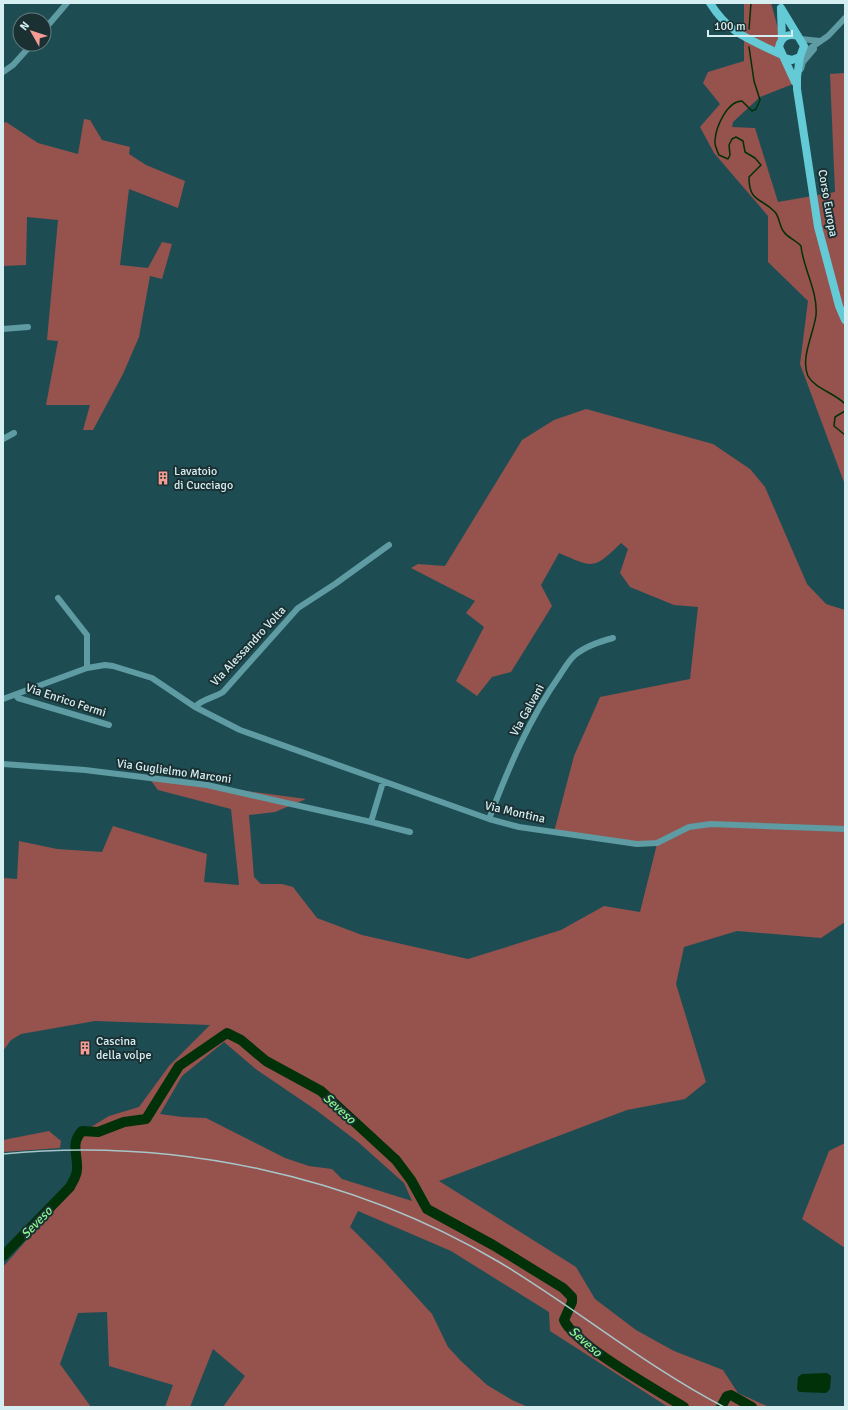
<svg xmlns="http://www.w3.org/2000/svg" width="848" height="1410" font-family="Signika,sans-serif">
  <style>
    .green { fill: #96524d; fill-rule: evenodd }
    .water { fill: #013108 }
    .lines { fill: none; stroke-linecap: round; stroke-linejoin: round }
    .stream { stroke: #013108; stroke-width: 1.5 }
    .river { stroke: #013108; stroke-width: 10 }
    .minor { stroke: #5e9ba2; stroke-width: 6 }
    .secondary { stroke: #64cad6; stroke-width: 8 }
    .rail { stroke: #a8c6ca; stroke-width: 1.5 }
    .labels { text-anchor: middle; stroke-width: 4; stroke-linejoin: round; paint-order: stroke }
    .street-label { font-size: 12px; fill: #d5eef1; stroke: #1b3032 }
    .poi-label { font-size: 12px; fill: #d5eef1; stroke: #1b3032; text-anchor: start }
    .water-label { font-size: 13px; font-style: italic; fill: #89f58f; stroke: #1b3032 }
  </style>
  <rect width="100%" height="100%" fill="#1d4d53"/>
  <!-- green -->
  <path class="green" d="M744,3H771L793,84L760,97L733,122L732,127L755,128L778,202L835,192L830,74L845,73V485L800,364L808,301L768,262V216L714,153L700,127L720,104L703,83L708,72L744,61Z
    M84,119L90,120L102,140L130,147L129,154L146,165L185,181L178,208L129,189L120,265L148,268L162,242L172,244L162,279L150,276L139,337L123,374L93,430H83L90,405H46L58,341L47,340L58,220L27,217L26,265L3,266V123L6,122L38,143L78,154Z
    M586,409L713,444L750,469L765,487L807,584L826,604L845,610V922L821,938L737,931L684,947L676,984L706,1082L685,1099L627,1110L439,1181L576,1267L595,1299L636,1330L674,1351L723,1370L738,1393L769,1407H730L726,1405L724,1407H668L550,1331L549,1312L451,1251L358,1211L350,1227L383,1260L432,1314L448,1347L461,1361L487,1385L512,1400L528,1407H223L245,1376L213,1349L190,1407H165L173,1385L109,1366L107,1312L78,1313L60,1364L91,1407H3V1267L58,1204L70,1187L76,1177L77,1169L74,1145L78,1135L109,1116L139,1107L169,1066L210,1025L95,1021L21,1034L11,1040L3,1051V878L17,879L19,841L57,849L102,852L113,826L207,854L204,882L239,885L231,809L158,790L149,778L306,799L275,812L249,815L254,877L261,884H282L293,887L317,918L362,935L468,959L561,930L604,906L640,912L657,844L554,832L574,756L600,697L690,679L698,607L674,605L630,587L620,573L628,549L621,543C593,570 594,568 559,553L541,585L552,606L511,672L492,677L477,696L456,681L484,627L466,613L475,601L411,568L418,564L445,566L522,440L554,420ZM224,1042L257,1070L316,1110L358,1142L404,1183L412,1201L342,1179L332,1169L309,1166L285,1158L206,1118L182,1117L160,1114L182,1076Z
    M49,1131L61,1141L60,1148L3,1152V1140Z
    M845,1143V1248L802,1219L829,1151Z"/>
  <!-- water -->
  <path class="water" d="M827,1373L831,1376L830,1389L826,1393L799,1392L797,1389L798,1377L802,1374Z"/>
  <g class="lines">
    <!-- stream -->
    <path class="stream" d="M749,29L751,3
      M749,47L754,81L760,100L756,109L752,111L742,101C727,101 716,127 715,140C714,146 717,150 719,155L728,159L730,155L729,145L732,139L736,137L743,141L745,152L755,158L761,165L749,177C749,203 761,197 775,212C780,218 779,226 784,232C788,238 796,240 801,246C803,268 818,291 816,315C814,333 800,358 808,376C815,389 835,393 845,404
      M845,411L835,417L834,426L845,435"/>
    <!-- river -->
    <path class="river" d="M3,1256L70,1187C73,1181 77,1176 77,1169C78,1154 70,1144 82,1131L98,1132L124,1122L146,1119L179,1066L227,1033L241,1040L266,1061L321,1091L396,1160L411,1180L427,1209L493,1245L563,1288L572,1297V1302L564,1320C574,1344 658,1391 684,1407
      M721,1407L727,1396L731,1395L752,1407"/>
    <!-- minor -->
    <path class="minor" d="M44,30L67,3
      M801,39L820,41
      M802,54L828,36L845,18
      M801,69L803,62L814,49
      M3,72L13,65L32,44
      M3,329L28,327
      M3,439L14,433
      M58,598L87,635V668
      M16,695L18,698L109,725
      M3,699L87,668L105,665L113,666L152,678L195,707L240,730L489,819L519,827L637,844L657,843L689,827L711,824L845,829
      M195,707C202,699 214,698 223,692L298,608L335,584L389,545
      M3,764L85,770L207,785L371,822L410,832
      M489,819C508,769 529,719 560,675C564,669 569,660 575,655C586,646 599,642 613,638
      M371,822L383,782"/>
    <!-- secondary -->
    <path class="secondary" d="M710,3C730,35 750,39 782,55
      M781,8L804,46L800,57L792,60L784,58L779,47C781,37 788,33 798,36
      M781,10L782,39
      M800,57L797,77V89L818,227L839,306L845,320
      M784,58L795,82"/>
    <!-- rail -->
    <path class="rail" d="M3,1154C173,1137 352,1175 499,1262C576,1308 645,1366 724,1407"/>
  </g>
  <!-- icons -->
  <defs>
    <g id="building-bare" transform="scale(1.08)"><path d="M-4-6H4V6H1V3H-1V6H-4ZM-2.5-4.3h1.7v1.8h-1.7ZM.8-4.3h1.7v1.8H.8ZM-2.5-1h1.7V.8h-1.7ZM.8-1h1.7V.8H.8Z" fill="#f59c94" stroke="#1b3032" stroke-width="2.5" paint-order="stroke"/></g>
  </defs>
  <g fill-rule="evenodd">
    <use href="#building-bare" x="163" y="478"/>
    <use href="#building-bare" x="85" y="1048"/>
  </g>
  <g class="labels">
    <!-- street labels -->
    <g class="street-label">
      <text transform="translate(828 203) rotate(80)" y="4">Corso Europa</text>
      <text transform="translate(248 646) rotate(-47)" y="4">Via Alessandro Volta</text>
      <text transform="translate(66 700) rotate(18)" y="4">Via Enrico Fermi</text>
      <text transform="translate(527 710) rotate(-61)" y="4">Via Galvani</text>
      <text transform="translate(174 771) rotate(8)" y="4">Via Guglielmo Marconi</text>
      <text transform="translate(515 812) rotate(13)" y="4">Via Montina</text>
    </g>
    <!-- poi labels -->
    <g class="poi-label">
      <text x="174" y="475">Lavatoio<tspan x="174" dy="14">di Cucciago</tspan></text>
      <text x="96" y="1045">Cascina<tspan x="96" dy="14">della volpe</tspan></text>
    </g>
    <!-- water labels -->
    <g class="water-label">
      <text transform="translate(340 1108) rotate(42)" y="5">Seveso</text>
      <text transform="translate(36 1222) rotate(-46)" y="5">Seveso</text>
      <text transform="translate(586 1341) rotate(41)" y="5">Seveso</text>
    </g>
  </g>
  <!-- border -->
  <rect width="848" height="1410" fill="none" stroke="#d5eef1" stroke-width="8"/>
  <!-- north arrow -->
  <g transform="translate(32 32) rotate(309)"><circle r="19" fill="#1b3032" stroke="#657c7e"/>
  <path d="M0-3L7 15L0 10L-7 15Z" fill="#f59c94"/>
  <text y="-6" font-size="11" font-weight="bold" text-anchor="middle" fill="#d5eef1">N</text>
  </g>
  <!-- scale -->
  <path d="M708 30v6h84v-6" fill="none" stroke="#d5eef1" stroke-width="2"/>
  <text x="714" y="30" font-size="12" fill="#d5eef1" stroke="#1b3032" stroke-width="3" paint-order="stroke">100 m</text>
</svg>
